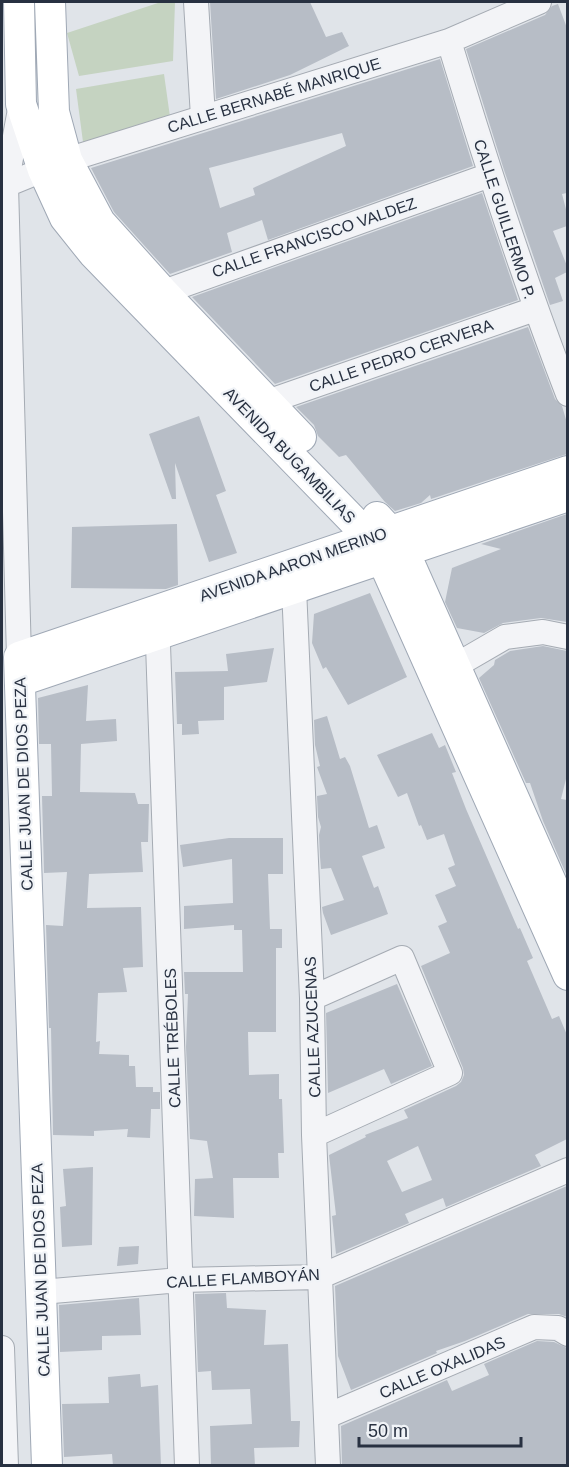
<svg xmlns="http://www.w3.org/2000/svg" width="569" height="1467" font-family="Helvetica,sans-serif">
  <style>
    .green { fill: #c5d3c1 }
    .building { fill: #b7bdc6; fill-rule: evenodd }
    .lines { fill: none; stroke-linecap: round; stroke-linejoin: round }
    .minor-casing { stroke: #a5abb3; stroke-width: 26 }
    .major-casing { stroke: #9fa8b5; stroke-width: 32 }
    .minor { stroke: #f3f4f7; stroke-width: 24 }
    .major { stroke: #fff; stroke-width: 30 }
    .labels { text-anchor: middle; stroke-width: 4.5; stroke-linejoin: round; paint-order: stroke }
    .street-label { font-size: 16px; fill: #283141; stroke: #f0f3f7 }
  </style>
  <rect width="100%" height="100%" fill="#e0e4e9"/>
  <!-- green -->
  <path class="green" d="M161,2H175L173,61L79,76L67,33Z
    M164,74L171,124L83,142L76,89Z"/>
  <!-- building -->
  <path class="building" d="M210,2H310L326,37L342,32L349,46L290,75L216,99Z
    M558,4L567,28V193L562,194L567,213V226L553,231L567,266V272L555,278L563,301L550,305L504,170L466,49L545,15L552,6Z
    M440,59L473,166L268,240L262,220L227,233L232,252L170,274L114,212L91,168ZM342,133L346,146L253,188L255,195L220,208L209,168Z
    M482,193L518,300L275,384L192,297Z
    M528,327L555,399L562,406L567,423V454L431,499L430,495L421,503L395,511L385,502L346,455L339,457L318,436L314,425L296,407Z
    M199,416L226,491L216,495L237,553L209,562L175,463L176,499H172L149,434Z
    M567,514V622L541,618L503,623L484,633L457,628L445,602L452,568L501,549L481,544Z
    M177,524L178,585L166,589L71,588L72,527Z
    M370,593L407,677L348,705L326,667L323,669L312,643L314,614Z
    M543,646L567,651V775L561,799L567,800V876L543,821L530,783H526L479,678L494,665L495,660L510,651Z
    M274,648L267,682L224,687V720L198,721L199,734L182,735V724H177L175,672L228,671L226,654Z
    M88,685L86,721L116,719L117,741L81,744L80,792L135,793L138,804H149L148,842H141L143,872L89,874L87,908L141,907L143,967L123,968L127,992L98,993L96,1042L100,1041L99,1054L129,1055V1066H135L136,1087H153V1092H160V1109H151L150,1138L127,1137L128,1129L94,1131V1136L53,1135L51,1028H49L46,925L63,926L67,872L44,873L42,796H52L51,744H39L38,698Z
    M327,716L340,759L345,757L350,766L369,828L377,825L385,848L362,856L374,888L378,886L388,914L331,935L323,913L322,907L344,900L331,868L321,869L320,857L319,835L321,827L318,817L317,796L327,794L317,767L320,766L315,745L314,720Z
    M432,733L439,748L445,745L456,772L452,773L466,809L518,929L520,928L533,958L527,961L552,1019L559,1016L567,1035V1139L535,1155L541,1166L446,1207L443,1198L405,1214L409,1223L336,1254L332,1216L336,1215L329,1155L366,1137L365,1135L408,1118L404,1110L456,1086L461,1082L464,1075L463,1068L421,966L450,953L438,926L447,922L435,895L456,886L448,868L455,865L444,834L427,840L421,825L419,826L407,793L398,797L377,755ZM418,1146L432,1180L402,1192L387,1161Z
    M229,838H283V874H268L270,929H282V948H276V1032H248L249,1075L279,1074V1099H282L284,1153H278L279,1178H233L234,1218L194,1216L195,1179L213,1178L207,1141L190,1139L186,1047L188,994H185L184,972H243L242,930H234V925L184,929V906L233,903L232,859L183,867L180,845Z
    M397,984L432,1066L391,1084L384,1069L328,1093L326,1013Z
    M93,1167L92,1245L62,1247L60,1207L66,1206L63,1169Z
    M567,1186V1317L559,1314H528L465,1341L436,1351L437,1353L351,1390L338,1356L335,1286Z
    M139,1246L138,1264L117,1266L119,1247Z
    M226,1293L227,1308L266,1310L264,1345L288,1344L291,1421H300L299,1447L254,1448L255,1466H211L210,1426L252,1424L250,1389L212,1390L211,1371L198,1372L195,1294Z
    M139,1298L141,1335L102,1336V1350L60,1352L59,1305Z
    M537,1341L554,1342L567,1348V1466H342L341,1426L447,1380L452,1391L489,1375L484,1364Z
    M140,1374L141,1387L158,1385L161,1466H113L112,1454L64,1457L62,1404L109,1403L108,1377Z"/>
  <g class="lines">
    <!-- minor casing -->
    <g class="minor-casing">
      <path id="minor" d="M196,2L203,117
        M449,41C485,160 523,278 568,394
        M6,185L67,160L449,41L539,2
        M147,298L490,175
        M267,402L535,309
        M294,588L312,998L314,1135L328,1466
        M157,616L187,1466
        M19,657L6,185L21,104
        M455,666L505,637L543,632L568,637
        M312,998L402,958L450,1073L314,1135
        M41,1292L180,1280L319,1277L568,1170
        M2,1348L6,1466
        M327,1416L534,1327L558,1328L568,1334"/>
    </g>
    <!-- major casing -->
    <g class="major-casing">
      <path id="major" d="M19,2L21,104L43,170L65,218L93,253L370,538L382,559L568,975
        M50,2L54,112L67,160L100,222L162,291L301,437
        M377,517L390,531L404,551L568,920
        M20,681L568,496
        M47,1466L19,657L568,471"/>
    </g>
    <!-- minor -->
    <use href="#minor" class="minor"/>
    <!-- major -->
    <use href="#major" class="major"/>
  </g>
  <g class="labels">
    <!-- street labels -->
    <g class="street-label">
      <text transform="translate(274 95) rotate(-17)" y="6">CALLE BERNABÉ MANRIQUE</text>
      <text transform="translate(505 219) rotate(72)" y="6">CALLE GUILLERMO P.</text>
      <text transform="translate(314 237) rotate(-19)" y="6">CALLE FRANCISCO VALDEZ</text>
      <text transform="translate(401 355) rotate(-19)" y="6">CALLE PEDRO CERVERA</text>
      <text transform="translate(290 455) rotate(46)" y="6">AVENIDA BUGAMBILIAS</text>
      <text transform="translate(293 564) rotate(-19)" y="6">AVENIDA AARON MERINO</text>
      <text transform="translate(23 784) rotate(-92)" y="6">CALLE JUAN DE DIOS PEZA</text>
      <text transform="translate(312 1027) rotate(-92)" y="6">CALLE AZUCENAS</text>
      <text transform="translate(172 1038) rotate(-92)" y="6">CALLE TRÉBOLES</text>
      <text transform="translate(40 1270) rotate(-92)" y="6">CALLE JUAN DE DIOS PEZA</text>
      <text transform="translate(243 1278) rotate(-3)" y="6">CALLE FLAMBOYÁN</text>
      <text transform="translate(442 1367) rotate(-23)" y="6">CALLE OXALIDAS</text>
    </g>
  </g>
  <!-- border -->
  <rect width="569" height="1467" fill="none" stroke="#283141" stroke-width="6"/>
  <!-- scale -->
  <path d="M359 1437v9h162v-9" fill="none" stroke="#283141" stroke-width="3"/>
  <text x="368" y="1437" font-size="18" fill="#283141" stroke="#f0f3f7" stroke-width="4.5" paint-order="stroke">50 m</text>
</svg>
